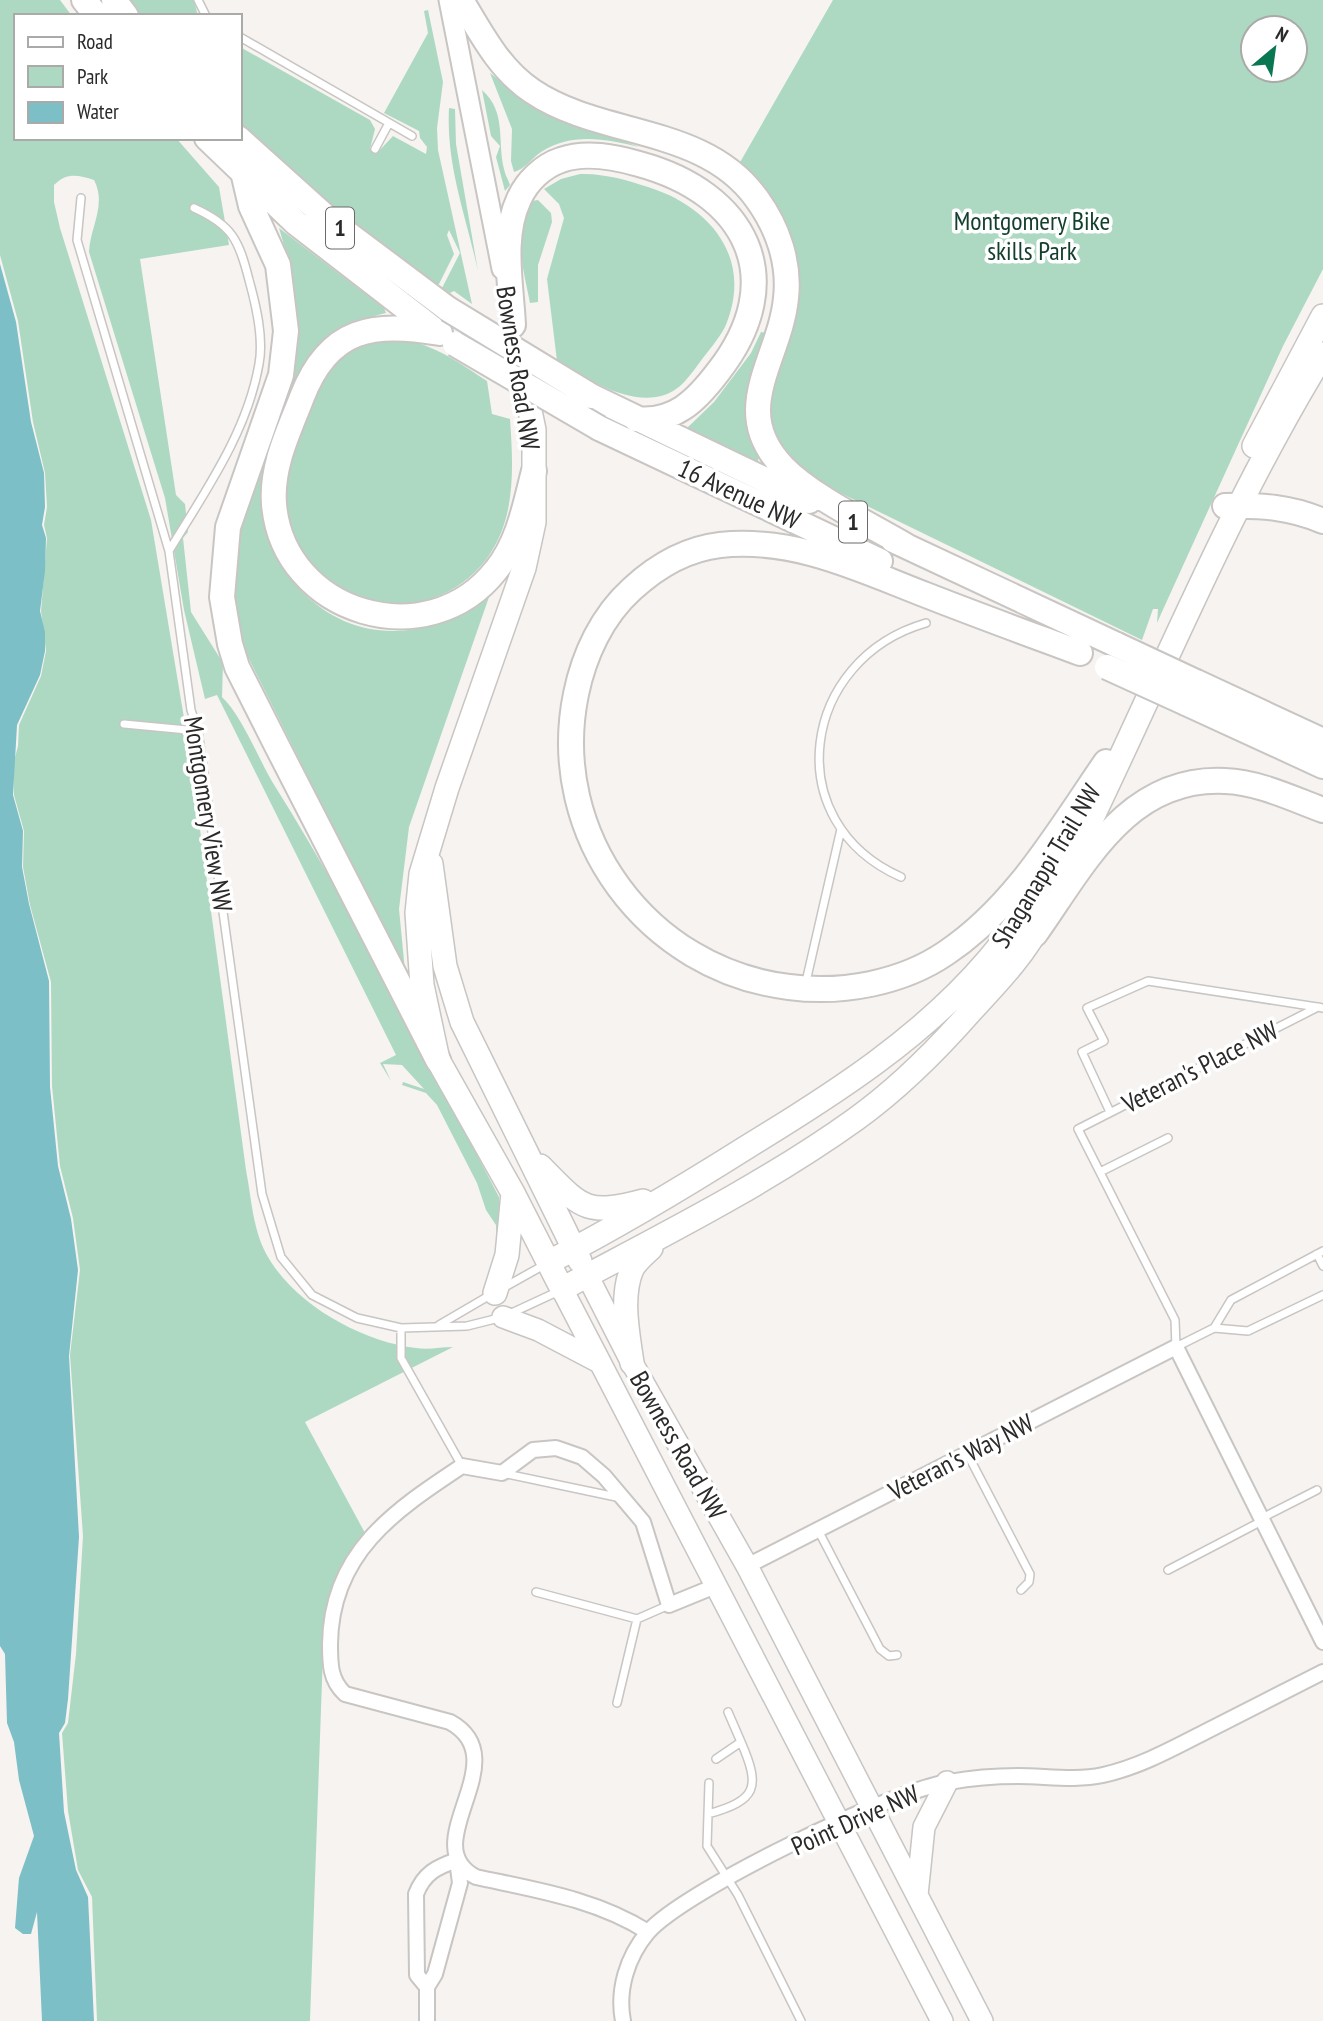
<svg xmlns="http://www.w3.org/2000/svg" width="1323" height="2021" font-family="'PT Sans Narrow',sans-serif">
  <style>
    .green { fill: #add9c2; fill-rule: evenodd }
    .water { fill: #7cbfc6 }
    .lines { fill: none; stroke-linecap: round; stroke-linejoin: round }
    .service-casing { stroke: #c8c5c3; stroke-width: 10 }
    .minor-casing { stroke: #c8c5c3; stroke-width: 18 }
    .tertiary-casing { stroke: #c8c5c3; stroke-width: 23 }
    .secondary-casing { stroke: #c8c5c3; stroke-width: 24 }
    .primary-casing { stroke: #c8c5c3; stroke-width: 26 }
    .trunk-casing { stroke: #c8c5c3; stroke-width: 28 }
    .service { stroke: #fff; stroke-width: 7 }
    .minor { stroke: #fff; stroke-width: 14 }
    .tertiary { stroke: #fff; stroke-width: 19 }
    .secondary { stroke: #fff; stroke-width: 21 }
    .primary { stroke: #fff; stroke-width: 23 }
    .trunk { stroke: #fff; stroke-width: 24 }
    .trunk-bridge-casing { stroke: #c8c5c3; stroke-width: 28; stroke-linecap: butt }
    .trunk-bridge { stroke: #fff; stroke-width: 24 }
    .labels { text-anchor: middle; stroke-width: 7; stroke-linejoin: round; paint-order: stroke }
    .shield { fill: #fff; stroke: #6b6a69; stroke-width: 2 }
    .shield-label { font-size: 24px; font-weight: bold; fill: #2b2a29 }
    .park-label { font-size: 26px; fill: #133f2d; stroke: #fff }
    .street-label { font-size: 26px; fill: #2b2a29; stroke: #fff }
  </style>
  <rect width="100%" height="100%" fill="#f6f3f1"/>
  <!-- green -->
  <path class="green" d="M0,0H60L72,16H16V138H176L219,187L229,245L140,259L176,495L185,504L188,532L183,538L191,612L223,663L222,697C242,716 258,758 273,783C357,917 426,1058 499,1197V1247L497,1246L496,1225L486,1210L477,1183L437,1105L426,1093L402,1085L403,1082L424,1089L402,1065L383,1064L391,1081L380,1063L396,1055L217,695L205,699L184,610L165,498L89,252C90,227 107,205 94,180C78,175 67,172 54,185V202L60,228L151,520L189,748L246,1170C250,1191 252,1214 258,1234C276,1295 356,1341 416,1348C428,1350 441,1347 453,1347L305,1422L365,1533L340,1574L324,1624L310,2021H97L92,1897L78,1870L68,1811L62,1733L68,1723L76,1654L83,1536L70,1355L80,1270L73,1218L60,1166L52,1086L51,982L30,905L23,867L24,831L14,795L13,765L18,746L19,725L41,676L46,651L41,611L47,538L44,525L47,507L45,473L33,422L18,321L0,255Z
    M126,0H194L198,16H139Z
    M833,0H1323V269L1283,346L1161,614L1157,623L1158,609H1153L1142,640L826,486L814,480L784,453L773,430L770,406L772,387L795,321L798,282L767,192L739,164ZM1253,28H1295V70H1253Z
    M428,10L443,82L437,128L438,150L472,304L454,291L450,293L442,288L460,253L449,230L447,235L454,254L439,284L436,285L353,223L240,123V47L370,120L375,129L370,149L377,153L393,136L426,154L427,147L420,138L419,131L384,113L428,33L424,11Z
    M490,73L536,108L639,147C607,139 571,132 541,152C532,158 525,169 514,172L511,161L512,129Z
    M482,90C507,112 497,141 504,169C505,175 508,179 510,185L505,191L496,157L500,146L491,136Z
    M449,108L455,109L456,144L478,271C466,216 446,166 449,108Z
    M580,174C603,173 627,180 648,187C712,207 754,260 725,327C718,340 709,350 700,362C688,378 678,394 656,397C621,402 587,378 557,361L547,279L564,218L559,204L544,189L561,179Z
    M538,200L551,213L552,222L538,265V302L530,303C523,267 512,233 532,201Z
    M279,228L384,308L386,313C319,329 306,358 280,417L296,338L297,315L292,273Z
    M761,332L767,333C751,378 738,412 759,458L757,463L686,429L714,402L751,353Z
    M392,339C431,341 456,361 487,381L492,414L510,419C513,462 516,511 493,549C451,621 343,624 299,551C294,542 293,530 290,520C288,512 283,503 283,495C281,468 298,438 308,414C327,368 340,347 392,339Z
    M265,457C244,539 306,633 396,631C430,630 456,614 484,596L489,597L409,827L399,909L405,971L244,649L233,587L236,542L248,497Z"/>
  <!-- water -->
  <path class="water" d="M0,264L16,322L31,422L44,473L45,507L42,525L46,538L45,571L40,611L45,632V651L40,675L17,725L13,795L23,831L22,867L29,904L49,981L50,1087L58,1166L71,1219L78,1270L69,1356L79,1537L68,1699L65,1723L59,1733L64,1812L76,1870L88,1897L94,2021H42L37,1912L31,1934H23L15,1928L19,1878L34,1836L19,1780L14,1742L7,1723L5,1654L0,1646Z"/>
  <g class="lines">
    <!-- service casing -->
    <g class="service-casing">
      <path id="service" d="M198,0L206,16
        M240,37L412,136
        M375,149L389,123
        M81,198L77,240L169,551L191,710L198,731L262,1194L281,1257L312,1295L357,1318L401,1328L467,1326L503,1317L559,1291
        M169,551C204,493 247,433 259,364C264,338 256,305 249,280C239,240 232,225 194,208
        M124,724L198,731
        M901,877C777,822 801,659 926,623
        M805,986L841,829
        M1323,1008L1318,1007L1078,1129L1175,1320L1176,1347L1214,1328L1231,1300L1323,1251
        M1110,1112L1082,1052L1104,1041L1087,1008L1148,981L1317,1007
        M1100,1172L1168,1138
        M1317,1254L1323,1266
        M503,1288L544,1265
        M439,1325L492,1294
        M401,1328V1358L462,1466
        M1214,1328L1248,1331L1323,1295
        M967,1453L1030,1574L1029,1582L1021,1590
        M502,1473L621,1498
        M1262,1518L1317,1490
        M818,1530L880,1649L889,1656L897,1655
        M1168,1570L1262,1521
        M536,1592L637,1619L669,1605
        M617,1703L637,1619
        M716,1759L741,1742L728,1712
        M709,1783L707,1846L738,1895L801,2021
        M708,1814C757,1800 761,1788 741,1742"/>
    </g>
    <!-- minor casing -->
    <g class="minor-casing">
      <path id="minor" d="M747,1566L1176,1347L1323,1642
        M648,1932C596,1899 536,1890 476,1877C413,1845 519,1760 450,1722L345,1694C330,1680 330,1664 330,1644C331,1553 394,1511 462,1466L502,1473L533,1450L556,1448L582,1457L604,1476L643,1522L669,1605L718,1585
        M427,1987L417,1975L416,1894C424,1873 437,1867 457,1860L460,1883L435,1974L427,1987V2021
        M623,2021C617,1990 627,1957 648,1932C685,1890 892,1790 949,1782C971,1778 996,1776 1018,1776C1046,1776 1075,1781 1103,1775C1139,1767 1172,1749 1205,1732C1244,1712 1284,1692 1323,1672"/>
    </g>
    <!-- tertiary casing -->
    <g class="tertiary-casing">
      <path id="tertiary" d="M449,0L502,269"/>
    </g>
    <!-- secondary casing -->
    <g class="secondary-casing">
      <path id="secondary" d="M587,1275L632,1363L747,1566L982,2021
        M562,1289L942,2021
        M503,1317L538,1330L597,1361
        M917,1895L924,1827L947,1782"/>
    </g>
    <!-- primary casing -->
    <g class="primary-casing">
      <path id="primary" d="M522,372L534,430V522L524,568L447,788L421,874L417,913L422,985L438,1060L513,1193L562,1289C661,1236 764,1185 856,1119C899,1088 937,1050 972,1010C998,982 1026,953 1043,918
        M1254,446L1323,316
        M431,864L445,966L462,1022L580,1261
        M1060,884C1148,708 1220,522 1323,354
        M540,1166C580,1206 584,1217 643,1201
        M549,1262C617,1227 682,1188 747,1147C834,1094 923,1037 989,959C1019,924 1041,883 1065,843
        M495,1293L507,1255L513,1193
        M632,1363C628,1334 620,1297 632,1269C636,1261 645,1254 651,1248"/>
    </g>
    <!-- trunk casing -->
    <g class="trunk-casing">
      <path id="trunk" d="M84,0L97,16
        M114,0L126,16
        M461,0C481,33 499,69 532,91C601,138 705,125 757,199C778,228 790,263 786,298C780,360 728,410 783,467C812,497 871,525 908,547
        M207,138L296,223L433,329
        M238,138L328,219L448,309
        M244,176L251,206L278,265L286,331L281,375L228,527L222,597L230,644L237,667L278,748L438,1060
        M513,325C511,284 501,237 519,199C527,181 543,166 561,160C586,151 615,157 639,164C746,193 791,279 718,372C696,401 674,423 636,419
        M440,333C373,322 329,327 302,397C289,431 271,466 274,504C283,614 428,657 496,570C519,542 525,505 534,471
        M591,396L809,501
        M599,428L880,561
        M1225,506C1261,505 1290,507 1323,521
        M893,540L1117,645
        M1080,653C1029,634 977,615 926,595C859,569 794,537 720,545C686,549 657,566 632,589C602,616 584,655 576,694C547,835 648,970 789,987C842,994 902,983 946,953C1016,906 1059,830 1106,762
        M1196,682L1323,741
        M1186,703L1323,766
        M1035,934C1084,865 1127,776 1225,781C1258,782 1293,799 1323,810"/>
    </g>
    <!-- service -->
    <use href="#service" class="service"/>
    <!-- minor -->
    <use href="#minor" class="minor"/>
    <!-- tertiary -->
    <use href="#tertiary" class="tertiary"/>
    <!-- secondary -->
    <use href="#secondary" class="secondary"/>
    <!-- primary -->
    <use href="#primary" class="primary"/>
    <!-- trunk -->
    <use href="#trunk" class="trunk"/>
    <!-- trunk-bridge casing -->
    <g class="trunk-bridge-casing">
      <path id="trunk-bridge" d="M448,309L591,396
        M455,344L599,428
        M1117,645L1196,682
        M1107,667L1186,703"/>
    </g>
    <!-- trunk-bridge -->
    <use href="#trunk-bridge" class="trunk-bridge"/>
  </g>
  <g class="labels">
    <!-- shield labels -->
    <g class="shield">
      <rect x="326" y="207.5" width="28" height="41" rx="5"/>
      <rect x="839" y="501.5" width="28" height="41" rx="5"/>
    </g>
    <g class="shield-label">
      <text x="340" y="236">1</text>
      <text x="853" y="530">1</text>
    </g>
    <!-- park labels -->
    <g class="park-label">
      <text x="1032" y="230">Montgomery Bike<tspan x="1032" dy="30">skills Park</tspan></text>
    </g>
    <!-- street labels -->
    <g class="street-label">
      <text transform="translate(518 368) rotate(81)" y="9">Bowness Road NW</text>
      <text transform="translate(739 494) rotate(25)" y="9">16 Avenue NW</text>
      <text transform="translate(208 814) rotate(81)" y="9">Montgomery View NW</text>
      <text transform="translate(1046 866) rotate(-59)" y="9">Shaganappi Trail NW</text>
      <text transform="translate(1200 1067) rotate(-27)" y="9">Veteran's Place NW</text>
      <text transform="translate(678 1445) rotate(60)" y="9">Bowness Road NW</text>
      <text transform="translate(961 1457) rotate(-27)" y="9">Veteran's Way NW</text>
      <text transform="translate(855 1820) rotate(-24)" y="9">Point Drive NW</text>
    </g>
  </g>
  <!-- legend -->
  <rect x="14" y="14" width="228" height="126" fill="#ffffff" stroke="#aaaaa9" stroke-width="2"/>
  <rect x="28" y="37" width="35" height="10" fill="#ffffff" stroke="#aaaaa9" stroke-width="2"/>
  <text x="77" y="49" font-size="21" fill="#2b2a29">Road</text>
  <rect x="28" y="66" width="35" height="21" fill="#add9c2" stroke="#aaaaa9" stroke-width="2"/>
  <text x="77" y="84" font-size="21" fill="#2b2a29">Park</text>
  <rect x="28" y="102" width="35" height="21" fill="#7cbfc6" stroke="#aaaaa9" stroke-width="2"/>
  <text x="77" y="119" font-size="21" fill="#2b2a29">Water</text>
  <!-- north arrow -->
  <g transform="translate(1274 49) rotate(29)"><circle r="33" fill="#ffffff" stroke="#aaaaa9" stroke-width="2"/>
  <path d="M0-5L12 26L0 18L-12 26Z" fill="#097752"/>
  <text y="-10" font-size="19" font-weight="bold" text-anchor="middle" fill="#2b2a29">N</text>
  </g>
</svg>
